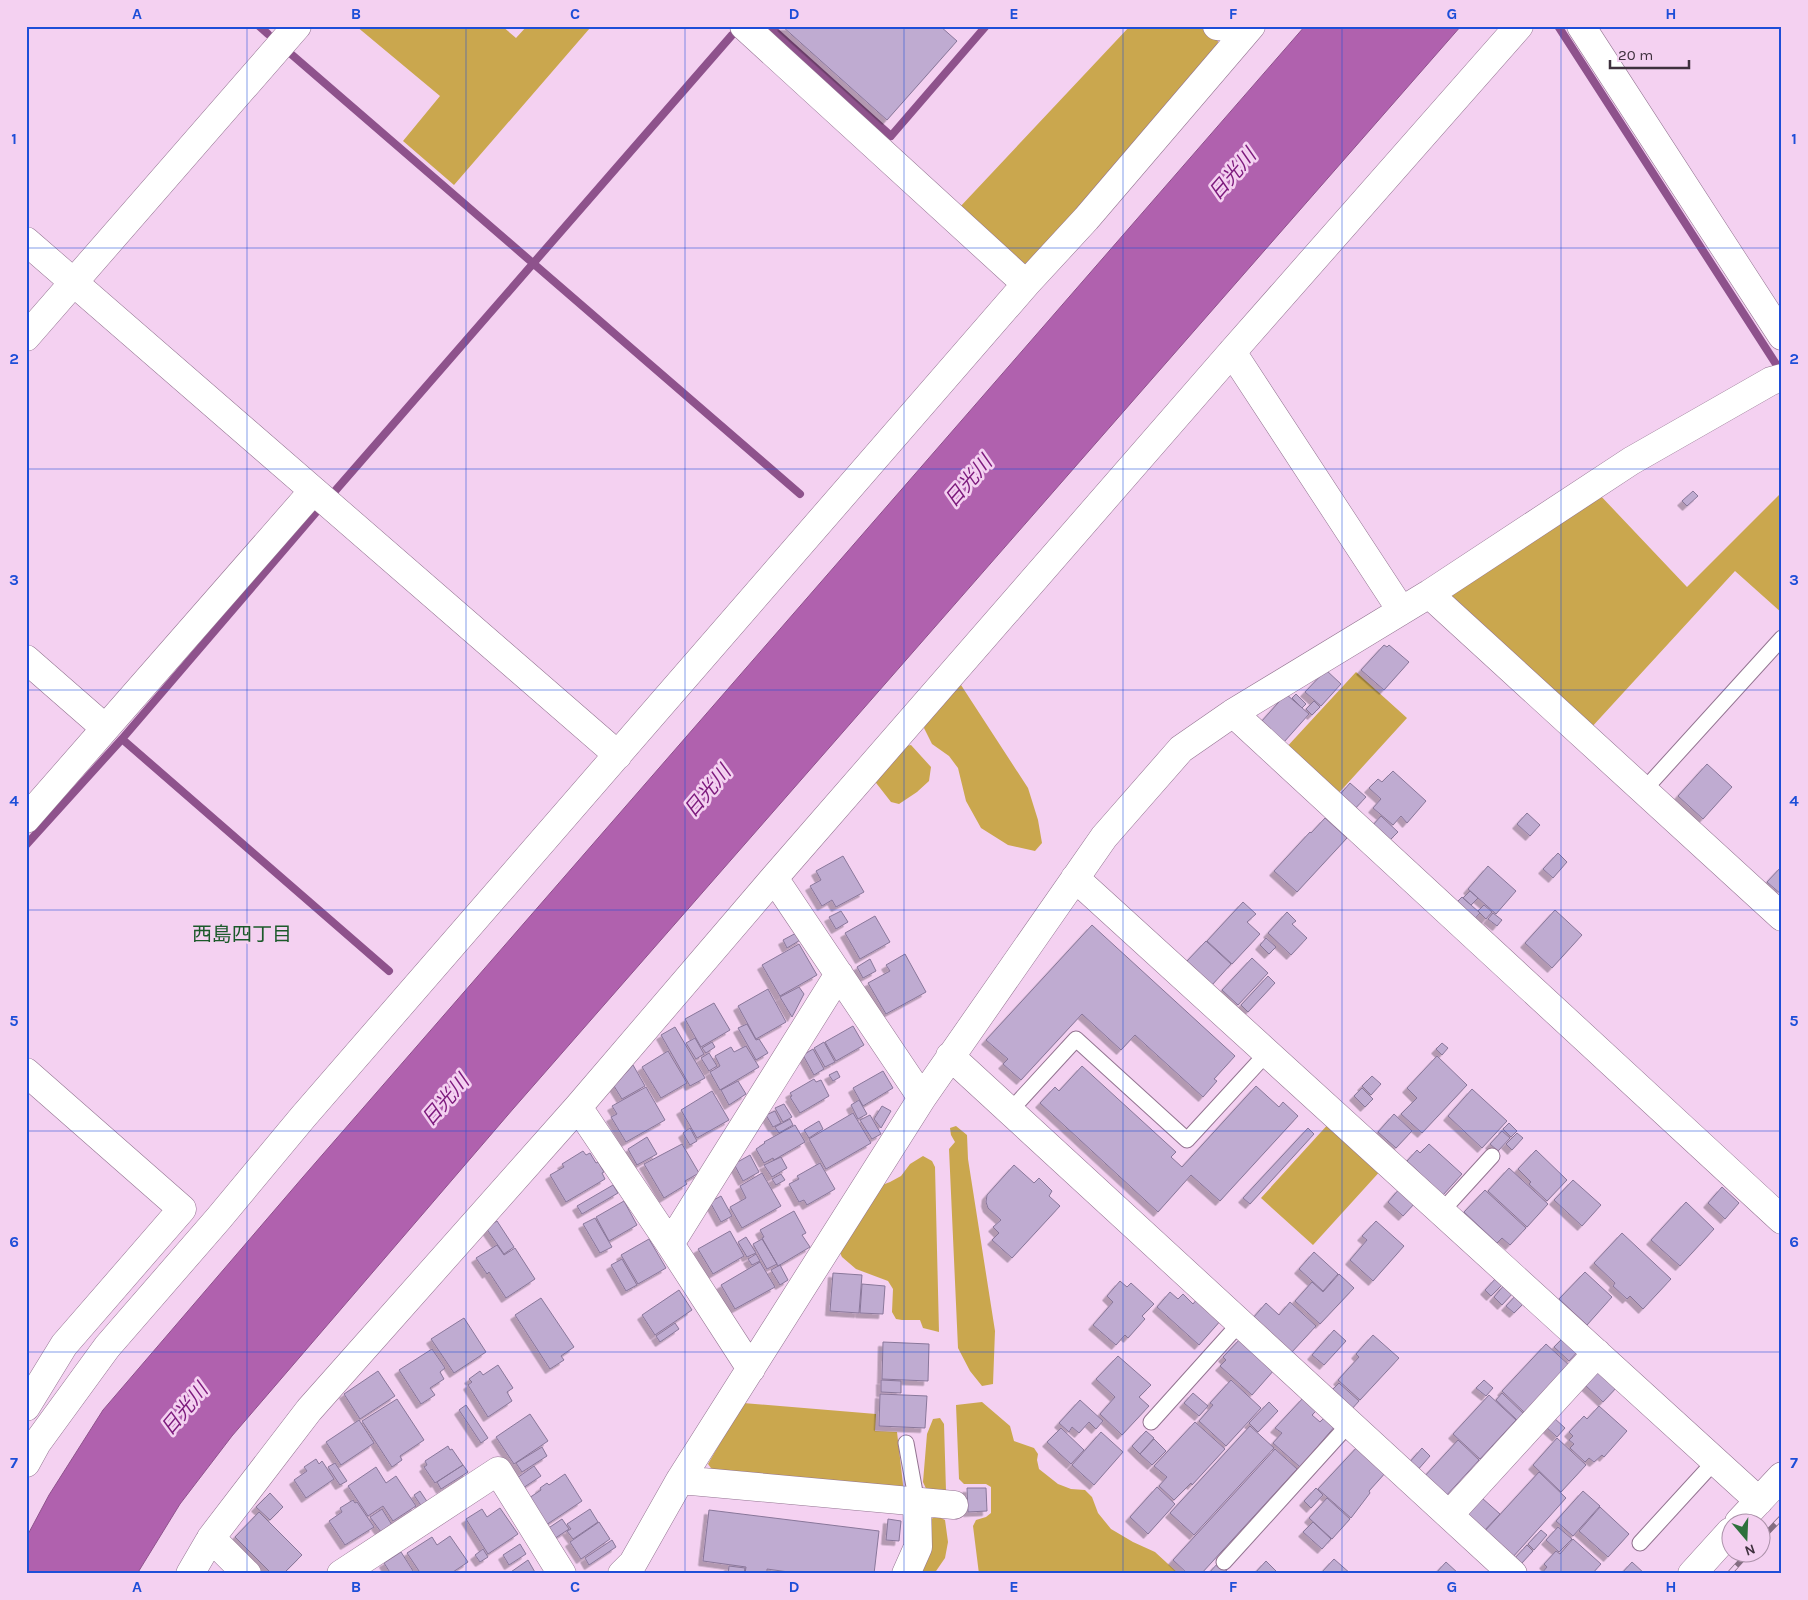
<svg xmlns="http://www.w3.org/2000/svg" width="1808" height="1600" font-family="Karla,'Noto Sans JP',sans-serif">
  <style>
    .green { fill: #caa74e }
    .water { fill: #b061ae; stroke: #8e528c }
    .lines { fill: none; stroke-linecap: round; stroke-linejoin: round }
    .stream { stroke: #8e528c; stroke-width: 8 }
    .building { fill: #bfabd1; stroke: #89779a; filter: url(#shadow) }
    .lane-casing { stroke: #937491; stroke-width: 17 }
    .street-casing { stroke: #937491; stroke-width: 29 }
    .lane { stroke: #fff; stroke-width: 15 }
    .street { stroke: #fff; stroke-width: 28 }
    .rail-casing { stroke: #846e82; stroke-width: 5.5 }
    .rail { stroke: #f4d1f1; stroke-width: 4; stroke-dasharray: 11; stroke-linecap: butt }
    .grid { fill: none; stroke: #1d4ed8; stroke-width: 1; stroke-opacity: 0.55 }
    .labels { text-anchor: middle; stroke-width: 5; stroke-linejoin: round; paint-order: stroke }
    .water-label { font-size: 20px; font-style: italic; fill: #7c197c; stroke: #f4d1f1 }
    .neighbourhood-label { font-size: 20px; fill: #1b592a; stroke: #f4d1f1 }
    .neatline { fill: none; stroke: #1d4ed8; stroke-width: 2 }
    .grid-label { font-size: 16px; text-anchor: middle; font-weight: bold; fill: #1d4ed8 }
  </style>
  <defs>
    <filter id="shadow"><feDropShadow dx="-4.5" dy="4.5" stdDeviation="0" flood-color="#0004"/></filter>
  </defs>
  <rect width="100%" height="100%" fill="#f4d1f1"/>
  <!-- green -->
  <path class="green" d="M356,26H502L516,38L527,26H588L590,28L454,185L403,141L440,96Z
    M1130,26H1201L1218,41L1216,59L1042,261L1025,264L959,208Z
    M1782,492V613L1735,571L1590,729L1445,598L1598,493L1687,587Z
    M1356,672L1407,718L1336,796L1284,750Z
    M961,685L1028,788L1038,820L1042,843L1035,851L1008,845L981,828L966,801L958,768L949,756L932,744L924,728L927,719Z
    M911,745L931,767L929,781L917,792L899,804L891,802L873,779L901,747Z
    M1331,1121L1383,1168L1313,1245L1261,1198Z
    M956,1126L967,1135L968,1159L995,1331L993,1384L982,1386L970,1371L958,1348L949,1149L955,1142L951,1135L950,1128Z
    M923,1156L932,1161L935,1167L939,1332L923,1328L920,1320H902L896,1319L892,1312L893,1289L888,1281L856,1269L842,1257L838,1249L877,1187L890,1182L901,1176L910,1164Z
    M982,1402L1010,1426L1014,1441L1034,1448L1038,1454L1037,1460L1039,1469L1058,1484L1071,1489L1085,1490L1092,1497L1098,1513L1111,1529L1133,1542L1155,1552L1179,1574H979L973,1526L976,1520L986,1517L991,1513V1487L986,1484H964L959,1479L956,1405Z
    M743,1403L876,1414L875,1431L897,1432L904,1493L716,1475L708,1464Z
    M940,1418L944,1424L946,1491L928,1493L923,1482L927,1434L933,1419Z
    M937,1516L945,1520L948,1542L945,1558L934,1574H918L925,1522Z"/>
  <!-- water -->
  <path class="water" d="M1305,26H1461L513,1109L232,1436L180,1504L137,1574H26V1538L49,1495L103,1410L303,1177Z"/>
  <g class="lines">
    <!-- stream -->
    <path class="stream" d="M259,26L268,34
      M769,26L891,136L986,26
      M1558,26L1776,364
      M291,54L800,494
      M335,491L732,35
      M122,739L389,971
      M26,845L122,739L319,509"/>
  </g>
  <!-- building -->
  <path class="building" d="M782,26H940L957,41L887,120Z
    M1693,491L1698,496L1687,506L1682,501Z
    M1384,645L1387,647L1389,645L1409,662L1384,690L1361,670Z
    M1326,670L1341,684L1321,706L1305,692Z
    M1286,694L1309,714L1284,742L1261,722Z
    M1296,694L1306,704L1302,708L1292,698Z
    M1314,701L1320,707L1312,715L1306,709Z
    M1707,764L1732,787L1703,819L1678,796Z
    M1393,771L1426,801L1407,823L1401,816L1393,825L1373,808L1381,799L1369,788L1378,779L1382,782Z
    M1350,783L1366,797L1352,812L1337,798Z
    M1527,813L1540,825L1530,836L1517,824Z
    M1381,816L1398,832L1389,841L1372,826Z
    M1325,818L1347,838L1297,892L1274,871L1310,832L1311,833Z
    M1558,853L1567,862L1553,878L1543,869Z
    M843,856L864,892L836,907L832,900L822,906L810,886L821,880L816,871Z
    M1488,866L1516,891L1496,914L1468,889Z
    M1782,866V895L1767,882Z
    M1470,891L1478,898L1471,905L1463,898Z
    M1462,897L1480,913L1471,923L1453,906Z
    M1243,902L1256,914L1247,922L1260,934L1232,964L1207,941Z
    M1484,905L1492,912L1486,919L1478,911Z
    M1555,910L1582,935L1552,968L1525,943Z
    M841,911L848,922L836,929L829,917Z
    M1287,912L1296,921L1292,924L1307,938L1291,955L1268,933Z
    M1493,913L1502,920L1497,926L1488,919Z
    M875,916L890,942L860,959L845,933Z
    M1092,925L1235,1056L1214,1079L1217,1081L1203,1097L1135,1035L1121,1050L1082,1014L1021,1080L1003,1064L1008,1059L986,1040Z
    M798,932L802,939L787,948L783,940Z
    M1266,938L1276,947L1269,954L1260,945Z
    M1206,941L1231,964L1212,985L1187,961Z
    M799,944L817,975L780,996L762,965Z
    M905,954L926,992L886,1014L868,983L890,971L886,965Z
    M1252,958L1268,973L1238,1005L1222,990Z
    M870,959L876,971L863,978L857,967Z
    M1268,976L1275,983L1248,1012L1241,1005Z
    M799,987L804,994L792,1017L780,997Z
    M768,989L786,1022L756,1039L738,1006Z
    M714,1003L730,1030L701,1047L685,1019Z
    M747,1024L756,1040L759,1039L768,1053L756,1060L738,1028Z
    M853,1026L864,1045L836,1061L825,1042Z
    M675,1027L705,1078L690,1086L661,1035Z
    M695,1038L704,1054L696,1059L686,1043Z
    M712,1042L715,1047L706,1053L702,1048Z
    M824,1042L835,1062L825,1067L814,1048Z
    M1442,1043L1448,1048L1442,1055L1436,1049Z
    M746,1046L759,1067L720,1090L710,1072L720,1066L715,1056L731,1047L734,1052Z
    M813,1049L824,1069L814,1075L803,1055Z
    M668,1051L687,1083L661,1098L642,1067Z
    M709,1053L717,1066L709,1071L701,1058Z
    M1437,1056L1467,1085L1422,1133L1401,1114L1417,1098L1407,1088Z
    M633,1065L645,1086L622,1099L614,1086Z
    M1082,1066L1176,1152L1171,1157L1182,1167L1256,1086L1279,1107L1283,1102L1298,1116L1220,1201L1191,1175L1158,1212L1040,1103L1055,1087L1059,1091Z
    M837,1071L840,1077L833,1081L829,1075Z
    M883,1071L893,1088L863,1106L853,1088Z
    M1372,1076L1381,1084L1371,1095L1362,1086Z
    M814,1079L816,1082L821,1080L829,1096L800,1113L790,1097L792,1096L790,1093Z
    M738,1081L746,1094L729,1105L721,1090Z
    M646,1087L665,1120L626,1142L611,1117L617,1114L612,1106Z
    M1362,1088L1373,1099L1365,1107L1354,1096Z
    M1472,1089L1507,1121L1482,1148L1448,1116Z
    M712,1091L729,1120L697,1138L681,1110Z
    M859,1100L867,1114L858,1119L851,1105Z
    M784,1104L792,1117L783,1122L775,1108Z
    M882,1106L891,1111L881,1128L874,1119Z
    M775,1111L781,1123L773,1127L766,1115Z
    M853,1113L871,1143L826,1169L809,1139Z
    M1394,1114L1412,1131L1396,1148L1378,1132Z
    M870,1115L881,1134L872,1139L860,1120Z
    M790,1119L793,1125L779,1133L775,1127Z
    M819,1121L823,1129L809,1138L804,1130Z
    M1509,1123L1517,1131L1511,1137L1503,1129Z
    M795,1125L805,1142L774,1160L773,1158L764,1163L756,1149L765,1143L764,1142Z
    M690,1128L697,1141L690,1145L683,1133Z
    M1308,1128L1314,1134L1250,1204L1243,1198Z
    M1502,1131L1510,1138L1498,1151L1490,1144Z
    M1517,1133L1523,1138L1512,1150L1506,1144Z
    M647,1137L657,1154L637,1165L628,1149Z
    M682,1144L699,1173L685,1181L687,1184L664,1198L644,1164Z
    M1429,1144L1462,1174L1443,1195L1407,1161L1417,1150L1420,1153Z
    M1536,1150L1567,1180L1547,1201L1529,1184L1531,1182L1518,1169Z
    M583,1151L586,1155L590,1153L596,1163L598,1162L604,1172L602,1173L605,1179L566,1202L550,1175L564,1167L562,1164Z
    M750,1155L759,1172L743,1181L734,1164Z
    M781,1157L787,1168L772,1177L764,1165Z
    M820,1163L835,1189L807,1205L804,1200L799,1202L789,1184L799,1179L797,1176Z
    M1014,1165L1034,1183L1039,1178L1052,1191L1049,1196L1060,1206L1012,1258L992,1240L999,1233L993,1227L1001,1220L988,1208L986,1202L987,1195Z
    M1509,1168L1548,1204L1527,1227L1488,1191Z
    M762,1173L781,1206L742,1228L730,1207L746,1198L740,1186Z
    M781,1174L785,1180L776,1185L772,1179Z
    M1573,1180L1601,1205L1582,1226L1554,1200Z
    M613,1185L618,1193L582,1214L577,1206Z
    M1722,1187L1739,1203L1725,1219L1708,1203Z
    M1400,1188L1416,1202L1403,1216L1388,1202Z
    M1485,1190L1526,1228L1510,1245L1502,1238L1497,1243L1464,1212Z
    M721,1196L732,1216L721,1222L710,1202Z
    M624,1201L637,1225L609,1241L596,1217Z
    M1686,1202L1714,1229L1680,1266L1651,1240Z
    M794,1211L806,1233L802,1235L810,1247L778,1266L762,1238L764,1237L760,1230Z
    M595,1218L612,1247L600,1253L583,1224Z
    M497,1221L514,1247L504,1254L486,1228Z
    M1376,1221L1404,1246L1373,1281L1350,1260L1367,1240L1362,1236Z
    M730,1231L744,1256L713,1274L698,1249Z
    M1622,1233L1671,1279L1643,1309L1630,1296L1627,1299L1613,1286L1615,1283L1594,1263Z
    M746,1237L756,1253L747,1257L738,1242Z
    M649,1239L666,1268L638,1284L621,1255Z
    M762,1239L777,1264L767,1269L753,1244Z
    M497,1245L504,1255L515,1248L535,1279L506,1298L489,1272L487,1274L476,1258Z
    M1314,1252L1338,1274L1323,1291L1299,1269Z
    M756,1254L760,1261L752,1265L748,1259Z
    M622,1259L637,1285L626,1291L611,1265Z
    M760,1262L775,1287L735,1309L721,1285Z
    M780,1265L788,1280L780,1285L771,1270Z
    M1585,1272L1612,1297L1587,1325L1559,1299Z
    M833,1273L862,1275L859,1313L830,1311Z
    M1339,1274L1354,1288L1320,1324L1295,1301L1312,1282L1323,1292Z
    M1496,1278L1503,1284L1491,1296L1485,1290Z
    M1120,1281L1127,1287L1131,1283L1154,1304L1142,1316L1145,1319L1128,1338L1125,1335L1116,1345L1093,1325L1113,1302L1107,1296Z
    M862,1284L885,1286L883,1314L860,1313Z
    M1505,1284L1514,1292L1502,1305L1494,1297Z
    M679,1290L692,1310L655,1335L642,1315Z
    M1170,1292L1178,1299L1183,1294L1193,1304L1197,1299L1222,1319L1199,1345L1157,1307Z
    M1517,1294L1526,1301L1514,1313L1506,1306Z
    M541,1298L574,1347L561,1356L564,1360L550,1369L515,1315Z
    M1290,1302L1316,1326L1291,1353L1253,1318L1266,1303L1279,1315Z
    M464,1318L486,1352L454,1373L431,1339Z
    M675,1323L679,1329L660,1342L656,1336Z
    M1334,1330L1346,1341L1324,1365L1312,1355Z
    M1373,1335L1399,1358L1360,1400L1338,1380L1359,1357L1356,1354Z
    M1565,1336L1580,1349L1569,1361L1554,1347Z
    M1241,1338L1275,1369L1252,1395L1220,1366L1226,1360L1223,1357Z
    M883,1342L929,1344L928,1381L882,1379Z
    M1546,1344L1570,1366L1526,1414L1502,1391Z
    M432,1349L445,1368L440,1372L444,1379L430,1388L435,1395L421,1404L399,1370Z
    M1118,1356L1151,1385L1139,1397L1149,1406L1122,1435L1100,1414L1115,1397L1096,1379Z
    M498,1365L513,1388L507,1392L512,1401L488,1417L468,1385L472,1382L469,1379L480,1371L483,1375Z
    M1599,1369L1618,1386L1603,1402L1585,1385Z
    M378,1371L395,1396L360,1419L344,1394Z
    M881,1380L901,1381V1393L881,1392Z
    M1231,1380L1261,1408L1226,1446L1199,1421L1213,1405L1210,1403Z
    M1484,1380L1493,1388L1486,1396L1476,1388Z
    M1339,1383L1359,1401L1351,1410L1330,1392Z
    M1193,1393L1208,1406L1199,1416L1184,1403Z
    M1502,1393L1524,1414L1518,1421L1496,1400Z
    M880,1394L927,1396L925,1428L879,1426Z
    M1489,1395L1516,1420L1480,1459L1453,1434Z
    M1304,1397L1318,1409L1312,1415L1320,1422L1326,1416L1336,1425L1300,1467L1273,1443L1282,1433L1275,1428Z
    M397,1399L424,1440L400,1456L402,1460L392,1467L362,1421Z
    M1080,1400L1103,1421L1096,1429L1089,1422L1079,1433L1072,1427L1069,1432L1059,1423Z
    M1269,1402L1278,1411L1258,1432L1249,1423Z
    M466,1405L488,1438L481,1443L459,1410Z
    M1599,1406L1627,1431L1604,1457L1602,1455L1594,1462L1589,1458L1585,1462L1570,1448L1574,1444L1569,1440L1573,1436L1569,1432L1584,1416L1587,1419Z
    M530,1414L548,1441L514,1464L496,1437Z
    M1553,1417L1565,1428L1557,1437L1545,1426Z
    M359,1420L374,1443L341,1465L326,1442Z
    M1195,1422L1225,1449L1192,1485L1191,1483L1174,1500L1159,1486L1167,1477L1154,1466Z
    M1250,1426L1274,1448L1194,1535L1170,1513Z
    M1061,1428L1084,1450L1071,1464L1047,1442Z
    M1146,1431L1154,1438L1140,1454L1132,1446Z
    M1101,1432L1123,1452L1094,1485L1072,1465Z
    M1557,1438L1586,1465L1561,1492L1533,1465Z
    M1154,1439L1166,1451L1152,1465L1140,1454Z
    M1458,1440L1479,1460L1445,1497L1423,1478Z
    M1359,1445L1387,1471L1369,1491L1370,1493L1351,1518L1318,1489Z
    M448,1446L450,1450L452,1449L463,1465L435,1483L424,1467L427,1465L425,1461Z
    M542,1447L547,1456L522,1472L516,1463Z
    M1422,1448L1430,1456L1416,1472L1408,1464Z
    M1275,1449L1297,1469L1201,1574H1188L1173,1560Z
    M316,1459L319,1464L322,1461L334,1479L306,1498L294,1480L307,1471L304,1467Z
    M335,1463L347,1481L340,1485L328,1467Z
    M463,1465L468,1472L441,1489L437,1482Z
    M534,1466L541,1476L523,1488L517,1478Z
    M376,1467L386,1483L396,1476L416,1506L393,1521L383,1506L368,1516L348,1486Z
    M1539,1472L1566,1498L1512,1558L1484,1532Z
    M565,1474L582,1501L546,1525L529,1498L541,1490L540,1488L547,1483L549,1485Z
    M1157,1487L1175,1504L1148,1534L1130,1517Z
    M967,1488H986L987,1511L968,1512Z
    M1316,1488L1323,1495L1311,1508L1304,1501Z
    M420,1491L428,1503L422,1507L414,1495Z
    M1583,1491L1600,1506L1573,1536L1556,1521Z
    M270,1493L283,1507L270,1520L256,1507Z
    M1327,1498L1350,1519L1332,1539L1309,1518Z
    M1482,1498L1500,1514L1483,1532L1466,1516Z
    M353,1500L355,1503L357,1502L374,1527L345,1545L329,1521L342,1512L340,1508Z
    M1600,1507L1629,1534L1608,1557L1579,1531Z
    M500,1508L518,1534L488,1554L466,1519L482,1509L487,1517Z
    M382,1509L392,1525L381,1532L370,1517Z
    M590,1509L598,1522L573,1539L567,1531L571,1529L567,1524Z
    M709,1510L879,1531L874,1574H803L767,1569V1574H745L746,1567L703,1561Z
    M259,1512L302,1555L283,1574H272L235,1537Z
    M562,1519L569,1529L554,1539L547,1529Z
    M888,1519L901,1521L899,1541L886,1540Z
    M599,1522L610,1539L581,1559L570,1542Z
    M1313,1522L1331,1539L1322,1549L1303,1532Z
    M1558,1527L1572,1539L1559,1552L1546,1540Z
    M1541,1530L1547,1535L1534,1550L1528,1544Z
    M450,1536L468,1562L450,1574H421L407,1553L432,1537L437,1545Z
    M1573,1539L1601,1564L1592,1574H1541L1547,1567L1544,1564L1556,1551L1560,1554Z
    M612,1540L616,1547L589,1565L585,1558Z
    M520,1544L526,1554L509,1565L503,1555Z
    M1527,1545L1533,1551L1521,1564L1514,1559Z
    M483,1549L488,1557L480,1562L475,1555Z
    M401,1552L415,1574H391L384,1563Z
    M1334,1559L1351,1574L1321,1573Z
    M528,1560L536,1574H508Z
    M1266,1561L1279,1574H1254Z
    M1446,1562L1459,1574H1435Z
    M1632,1562L1645,1574H1621Z
    M1218,1563L1228,1572L1227,1574H1208Z
    M729,1566L745,1568L744,1574H728Z"/>
  <g class="lines">
    <!-- lane casing -->
    <g class="lane-casing">
      <path id="lane" d="M1644,790L1782,638
        M1010,1111L1076,1039L1187,1140L1267,1053
        M1441,1212L1492,1156
        M1151,1422L1240,1323
        M906,1443L917,1503
        M1640,1543L1715,1461
        M1224,1562L1349,1424"/>
    </g>
    <!-- street casing -->
    <g class="street-casing">
      <path id="street" d="M744,26L1026,284
        M1217,26L1241,28L1242,26
        M1581,26L1782,336
        M26,241L618,755
        M26,337L297,26
        M1232,352L1401,610
        M1429,594L1782,917
        M26,659L105,728
        M1233,713L1782,1220
        M26,819L313,491
        M774,878L922,1098
        M1075,878L1759,1501
        M950,1056L1513,1574
        M26,1072L182,1209L64,1345L26,1407
        M578,1107L670,1244L751,1369
        M670,1244L839,974
        M26,1463L37,1443L107,1347L219,1218L303,1117L1026,284L1086,219L1251,26
        M680,1480L954,1505
        M1449,1515L1597,1353
        M1739,1522L1782,1476
        M211,1538L247,1574
        M190,1574L211,1538L309,1410L578,1107L774,878L1232,352L1519,26
        M341,1574L498,1471L562,1574
        M622,1574L633,1563L680,1480L922,1098L1104,837L1181,749L1233,713L1429,594L1631,461L1771,381L1782,378
        M906,1574L918,1547L917,1503
        M1692,1574L1730,1532"/>
    </g>
    <!-- lane -->
    <use href="#lane" class="lane"/>
    <!-- street -->
    <use href="#street" class="street"/>
    <!-- rail casing -->
    <g class="rail-casing">
      <path id="rail" d="M1760,1540L1782,1517
        M1729,1574L1749,1552"/>
    </g>
    <!-- rail -->
    <use href="#rail" class="rail"/>
  </g>
  <!-- grid -->
  <path class="grid" d="M247,26V1574M466,26V1574M685,26V1574M904,26V1574M1123,26V1574M1342,26V1574M1561,26V1574M26,248H1782M26,469H1782M26,690H1782M26,910H1782M26,1131H1782M26,1352H1782"/>
  <g class="labels">
    <!-- water labels -->
    <g class="water-label">
      <text transform="translate(1232 174) rotate(-49)" y="7">日光川</text>
      <text transform="translate(968 481) rotate(-49)" y="7">日光川</text>
      <text transform="translate(707 791) rotate(-50)" y="7">日光川</text>
      <text transform="translate(445 1100) rotate(-49)" y="7">日光川</text>
      <text transform="translate(184 1409) rotate(-50)" y="7">日光川</text>
    </g>
    <!-- neighbourhood labels -->
    <g class="neighbourhood-label">
      <text x="242" y="941">西島四丁目</text>
    </g>
  </g>
  <!-- border -->
  <rect width="1808" height="1600" fill="none" stroke="#f4d1f1" stroke-width="55"/>
  <!-- north arrow -->
  <g transform="translate(1746 1538) rotate(161)"><circle r="24" fill="#f4d1f1" stroke="#ab91a9"/>
  <path d="M0-4L9 19L0 12L-9 19Z" fill="#2d713c"/>
  <text y="-8" font-size="14" font-weight="bold" text-anchor="middle" fill="#3e303d">N</text>
  </g>
  <!-- scale -->
  <path d="M1610 60v8h79v-8" fill="none" stroke="#3e303d" stroke-width="2.5"/>
  <text x="1618" y="60" font-size="15" fill="#3e303d" stroke="#f4d1f1" stroke-width="4" paint-order="stroke">20 m</text>
  <rect x="28" y="28" width="1752" height="1544" class="neatline"/>
  <g class="grid-label">
    <text x="137" y="19">A</text>
    <text x="356" y="19">B</text>
    <text x="575" y="19">C</text>
    <text x="794" y="19">D</text>
    <text x="1014" y="19">E</text>
    <text x="1233" y="19">F</text>
    <text x="1452" y="19">G</text>
    <text x="1671" y="19">H</text>
    <text x="14" y="144">1</text>
    <text x="1794" y="144">1</text>
    <text x="14" y="364">2</text>
    <text x="1794" y="364">2</text>
    <text x="14" y="585">3</text>
    <text x="1794" y="585">3</text>
    <text x="14" y="806">4</text>
    <text x="1794" y="806">4</text>
    <text x="14" y="1026">5</text>
    <text x="1794" y="1026">5</text>
    <text x="14" y="1247">6</text>
    <text x="1794" y="1247">6</text>
    <text x="14" y="1468">7</text>
    <text x="1794" y="1468">7</text>
    <text x="137" y="1592">A</text>
    <text x="356" y="1592">B</text>
    <text x="575" y="1592">C</text>
    <text x="794" y="1592">D</text>
    <text x="1014" y="1592">E</text>
    <text x="1233" y="1592">F</text>
    <text x="1452" y="1592">G</text>
    <text x="1671" y="1592">H</text>
  </g>
</svg>
